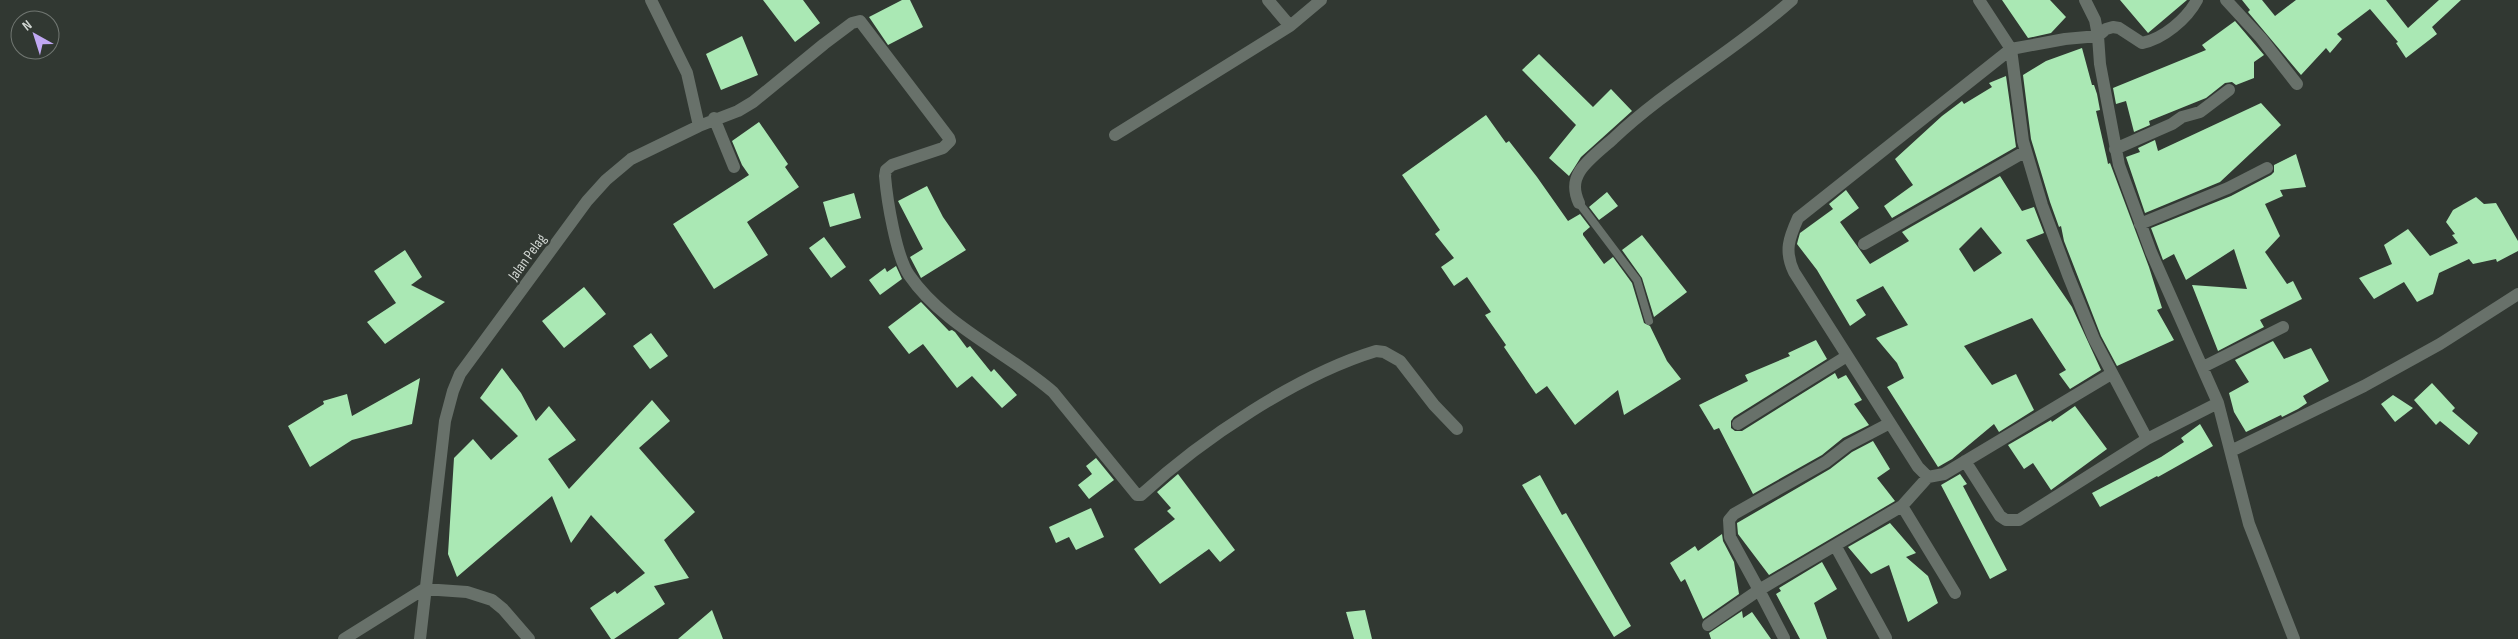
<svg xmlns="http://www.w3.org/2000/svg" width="2518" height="639" font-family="'Sofia Sans Condensed',sans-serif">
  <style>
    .building { fill: #aae8b4; fill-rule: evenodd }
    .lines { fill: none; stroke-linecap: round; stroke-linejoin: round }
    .lane { stroke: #68716a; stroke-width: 8 }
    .street { stroke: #68716a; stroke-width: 12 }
    .labels { text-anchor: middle; stroke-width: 5; stroke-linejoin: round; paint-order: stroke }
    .street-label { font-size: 15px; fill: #d0d5d1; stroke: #313832 }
  </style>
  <rect width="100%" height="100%" fill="#313832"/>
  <!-- building -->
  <path class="building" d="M763,0H803L820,23L795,42Z
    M902,0H910L923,27L888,45L869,17Z
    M2002,0H2050L2066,17L2051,33L2028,38Z
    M2120,0H2187L2148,33Z
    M2242,0H2262L2275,16L2296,0H2386L2408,28L2439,0H2461L2432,27L2437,34L2406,58L2396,43L2398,42L2370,9L2337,34L2342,39L2330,53L2326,48L2301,75L2248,12L2250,10Z
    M2235,21L2264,55L2254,62V78L2236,85L2232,82L2225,83L2206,98L2149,121L2150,125L2134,132L2126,101L2116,104L2113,88L2206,50L2202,45Z
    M742,36L758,75L721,90L706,54Z
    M2082,48L2092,85H2094L2097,94L2100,110L2096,111L2107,159L2108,164L2110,163L2149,267L2162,308L2157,310L2174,340L2117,366L2101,336L2064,241L2061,226L2059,227L2050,202L2031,139L2023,75L2046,61Z
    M1539,54L1593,107L1611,89L1632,111L1581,157L1569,176L1549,158L1576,125L1522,70Z
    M2006,76L2016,147L1892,218L1884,206L1913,185L1895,159L1942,116L1962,101L1964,104L1992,87L1989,83Z
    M2261,103L2281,125L2220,182L2145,213L2126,157L2140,152L2138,148L2155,140L2158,151Z
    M1486,115L1506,143L1509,141L1537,177L1568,221L1580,214L1590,227L1583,233V235L1604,264L1613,257L1632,283L1644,323L1650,326L1667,361L1681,379L1624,415L1618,390L1575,425L1547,386L1536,394L1504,347L1506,345L1485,315L1491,312L1467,277L1454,286L1441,267L1454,258L1435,234L1440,230L1402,175Z
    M759,122L788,164L785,167L799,187L747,222L768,255L714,289L673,224L749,175L742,165L732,141Z
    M2296,154L2306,187L2280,190L2283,196L2265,204L2280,236L2265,252L2287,284L2293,281L2302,299L2260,320L2264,327L2218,351L2192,285L2247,289L2234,249L2186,280L2174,254L2163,260L2151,228L2231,196L2271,175L2274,172V165Z
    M2000,176L2022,211L2034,207L2044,233L2026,240L2072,307L2101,370L2070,389L2059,374L2066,370L2032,318L1964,346L1992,385L2016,374L2034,410L1999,432L1994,424L1952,459L1938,467L1887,387L1904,378L1897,363L1876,338L1908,325L1883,286L1856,300L1866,315L1850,326L1817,270L1797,244L1798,240L1800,233L1833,209L1829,204L1846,190L1859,208L1840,222L1870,264L1909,241L1902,232ZM1981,227L2002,253L1974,272L1959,249Z
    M927,186L943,217L966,250L921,278L910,257L923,249L898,201Z
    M1607,192L1618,206L1599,220L1589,207Z
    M854,193L861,218L830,227L823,202Z
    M2476,197L2484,204L2496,203L2518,241V251L2497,262L2496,259L2473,264L2469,259L2439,273L2433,294L2417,302L2404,282L2374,299L2359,278L2392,264L2384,245L2408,229L2430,256L2458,243L2452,235L2455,234L2446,222L2453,210Z
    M1642,235L1687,292L1654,317L1642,278L1622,250Z
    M824,237L846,267L831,278L809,248Z
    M405,250L422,277L411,285L445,302L385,344L367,322L396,303L374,271Z
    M896,266L902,279L880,295L869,280L885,268L887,272Z
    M584,287L606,314L564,348L542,321Z
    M921,302L949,331L952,330L955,332L967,348L970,346L991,372L994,369L1017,395L1002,408L972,376L957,388L923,344L909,354L888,327Z
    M651,333L668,356L650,369L633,346Z
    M1816,340L1827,359L1734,417L1731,421V428L1735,431H1742L1835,373L1838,379L1846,375L1862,400L1854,404L1869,425L1843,438L1822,455L1753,494L1719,428L1714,430L1699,405L1748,381L1745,375L1790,356L1788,353Z
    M2273,341L2284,359L2311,348L2329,381L2303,396L2307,403L2298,409L2282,417L2281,415L2246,432L2234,412L2229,393L2249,382L2235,360Z
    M502,368L521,393L536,421L549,406L576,440L548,459L569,489L652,400L670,421L639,448L695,512L664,540L689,578L654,586L665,604L614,639H611L590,608L615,591L617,594L645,573L591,515L571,543L552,496L457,577L448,554L454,458L473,439L491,460L518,436L480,398Z
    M420,378L412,424L352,440L310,467L288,426L324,404L323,401L347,394L352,416Z
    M2432,383L2455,408L2452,411L2478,433L2469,445L2440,421L2436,425L2414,400Z
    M2393,395L2413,408L2395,422L2381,404Z
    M2075,406L2107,449L2051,490L2033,463L2024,469L2008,445L2051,420L2052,422Z
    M2200,424L2213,446L2158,477L2157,476L2100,507L2092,493L2161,457L2184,442L2181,438Z
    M1873,441L1890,469L1877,478L1895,501L1769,575L1738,534L1737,523L1830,469L1852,452Z
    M1096,458L1114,480L1089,499L1078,485L1092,474L1086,466Z
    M1178,474L1235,550L1220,562L1209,549L1160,584L1134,549L1175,519L1167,511L1171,508L1157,492Z
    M1960,474L1967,484L1963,486L2007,570L1990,579L1941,485Z
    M1540,475L1562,515L1566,513L1631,626L1614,637L1522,485Z
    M1091,508L1104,537L1076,550L1069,537L1056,543L1049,527Z
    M1890,523L1916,553L1906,557L1928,576L1938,603L1908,622L1889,565L1871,574L1848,547Z
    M1722,534L1723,541L1734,562L1739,594L1703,619L1685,579L1681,582L1670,563L1695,546L1698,551Z
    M1822,562L1837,589L1814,603L1827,639H1800L1776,594L1781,591L1779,588Z
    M712,610L723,639H678Z
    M1365,610L1372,639H1354L1346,612Z
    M1742,611L1743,618L1752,612L1771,639H1711L1709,633Z"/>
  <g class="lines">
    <!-- lane -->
    <path class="lane" d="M1579,203L1637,280L1649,321"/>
    <!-- street -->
    <path class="street" d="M1268,0L1290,26
      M1979,0L2011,49L2023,141L2042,205L2068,275L2094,339L2147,439L2218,403
      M2085,0L2095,20L2098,36L2100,64L2119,165L2151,252L2218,403L2249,524L2294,639
      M2226,0L2261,38L2297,84
      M714,118L734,167
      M699,126L738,111L753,102L824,44L852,23L860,21L949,138L950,141L943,148L892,165L886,170L885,176C887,200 896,256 909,275C944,326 1007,352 1053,392L1137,495H1141C1202,439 1297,375 1376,351L1384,352L1400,361L1434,405L1457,429
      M1115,135L1290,26L1321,0
      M2115,149L2172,124L2182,117L2200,112L2229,90
      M1579,203C1574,192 1573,182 1580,171C1588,159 1603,148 1613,139C1668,87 1736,50 1792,0
      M2140,224L2228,188L2267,168
      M1864,244L2026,151
      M2203,367L2283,327
      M2111,374L1944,474L1928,477L1918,467L1794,272C1784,251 1789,238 1798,218L2011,49L2065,39L2098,36L2106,29L2113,27L2119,28L2142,43C2163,39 2187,19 2197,0
      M1738,424L1847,356
      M2231,451L2364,386L2440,344L2518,294
      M1965,461L2000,516L2006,520H2019L2147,439
      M1902,506L1955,593
      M1836,547L1886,638
      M1708,625L1759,590L1730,537L1729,520L1734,514L1826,462L1848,445L1890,423
      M1784,638L1759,590L1902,506L1928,477
      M344,639L424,589L467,592L492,600L503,609L529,639
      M420,639L445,421L453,391L460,374L587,201L606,180L631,159L699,126L687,73L651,0"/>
  </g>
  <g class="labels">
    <!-- street labels -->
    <g class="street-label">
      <text transform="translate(527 257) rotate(-54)" y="5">Jalan Pelag</text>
    </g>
  </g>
  <!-- north arrow -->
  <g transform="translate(35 35) rotate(321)"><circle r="24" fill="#313832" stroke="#717772"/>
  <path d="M0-4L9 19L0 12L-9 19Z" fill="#c1a8f3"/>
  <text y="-8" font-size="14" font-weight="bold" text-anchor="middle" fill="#d0d5d1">N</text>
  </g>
</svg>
